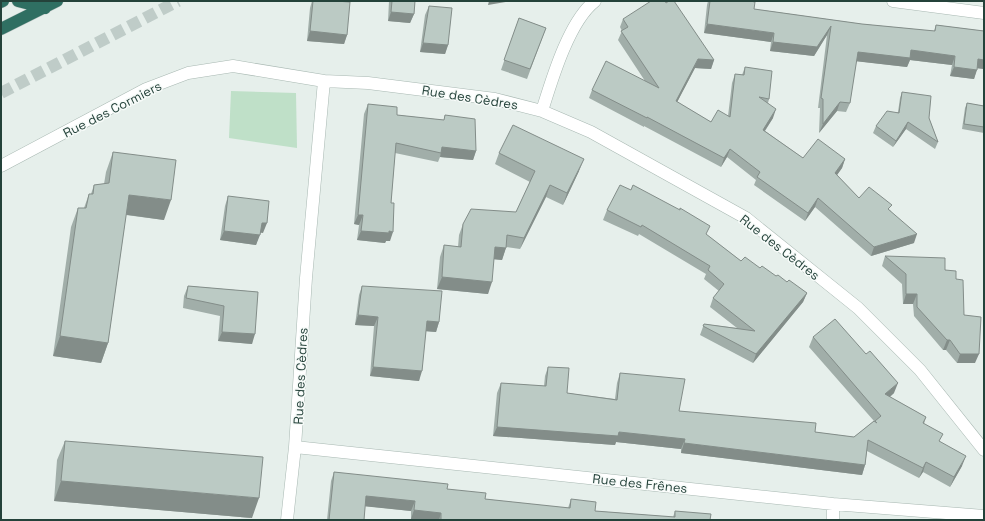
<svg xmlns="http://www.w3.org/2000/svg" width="985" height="521" font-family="'Space Grotesk',sans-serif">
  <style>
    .grass { fill: #bfe0c8 }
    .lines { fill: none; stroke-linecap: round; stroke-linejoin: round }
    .highway-tunnel { stroke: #bfccc8; stroke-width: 12; stroke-dasharray: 12 6; stroke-linecap: butt }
    .minor-casing { stroke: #a8b8b2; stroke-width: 13 }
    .highway-casing { stroke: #c2cac8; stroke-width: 13 }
    .minor { stroke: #fff; stroke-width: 12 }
    .highway { stroke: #2f6f62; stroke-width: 12 }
    .wall { fill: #a1aea9 }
    .shaded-wall { fill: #838d89 }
    .building { fill: #bbcac4; stroke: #838d89 }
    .labels { text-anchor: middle; stroke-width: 3; stroke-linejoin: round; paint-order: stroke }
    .street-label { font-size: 13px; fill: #24423a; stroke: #f7fbf9 }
  </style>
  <rect width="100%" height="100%" fill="#e6efeb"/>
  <!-- grass -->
  <path class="grass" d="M231,91L296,93L297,148L229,138Z"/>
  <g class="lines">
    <!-- highway-tunnel -->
    <path class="highway-tunnel" d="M1,93L178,1"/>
    <!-- minor casing -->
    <g class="minor-casing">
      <path id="minor" d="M893,1L984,13
        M542,111C552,79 569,21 595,1
        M1,166L146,89L188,73L233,66L324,81
        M295,447L833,504L984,516
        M287,520L295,447L306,278L324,81L368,83L495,99L542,111L591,132L746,218L858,308L920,370L984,450
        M833,520V504"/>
    </g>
    <!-- highway casing -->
    <g class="highway-casing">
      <path id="highway" d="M18,1L45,8
        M1,2L3,1
        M1,29L57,1"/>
    </g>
    <!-- minor -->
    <use href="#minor" class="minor"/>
    <!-- highway -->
    <use href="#highway" class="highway"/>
  </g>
  <!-- wall -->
  <path class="wall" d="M312,1H335L347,35L344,44L307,41L310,8Z
    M389,1H415L414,14L410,23L388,21Z
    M708,1H750L754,9L862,24L934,31L936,25L984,31V69L977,68L974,79L950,76L952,65L910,60L907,67L856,61L850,103L846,112L837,111L819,133L820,108H818L827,35L814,56L770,51L771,42L704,33L707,5Z
    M429,6L448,45L445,54L420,52L425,15Z
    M519,18L546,28L527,79L501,70Z
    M623,19L714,60L711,69L695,68L677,102L711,122L728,116L732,83L735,74L742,75L745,67L769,99L768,103L773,118L765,131L803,158L845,159L842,168L837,175L859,198L890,210L914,243L871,256L815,207L805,221L754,185L756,180L727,157L721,167L644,126V127L589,98L592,90L645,81L618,40L622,31L620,27Z
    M902,92L929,118L938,142L935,149L906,129L893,147L873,133L876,126L898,112L900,98Z
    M967,103L984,106V133L962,129L965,108Z
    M368,104L397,115L444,120L445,115L476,151L473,160L440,157L438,162L395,153L391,203L390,241H386L385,243L357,240L359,225L354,224L364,114Z
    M113,152L164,220L126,215L108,343L101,363L53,356L71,227L78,208H84L89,194H91L94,185L104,184L106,172Z
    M499,153L579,171L563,205L546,197L520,249L506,247L502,260L494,259L488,294L437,289L440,257L444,245L458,247L459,235L463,224L516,212L530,182L495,164Z
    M228,196L263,233L260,232L256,245L220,240L225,206Z
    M607,210L707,235L741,261L760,268L787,282L807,293L803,302L753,363L700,335L704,324L737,328L710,307L713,298L719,291L704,279L706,274L639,234L638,236L603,220Z
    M885,256L945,270L956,279L975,363H957L946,350H943L914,316L913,304H903L902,284L882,266Z
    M188,286L258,292L252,344L218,341L220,316L183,308L184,296Z
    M362,286L439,322L436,332L426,331L419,381L370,376L374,326L355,325L359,295Z
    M813,337L894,393L890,397L926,417L924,424L962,466L950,487L923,472L919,478L867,451L865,465L862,475L681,453V449L616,442L615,445L493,436L497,393L501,383L544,386L545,376L548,367L567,393L615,399L617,383L620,373L679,411L815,432L854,437L874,421L809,347Z
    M65,441L252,518L54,501L57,460Z
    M334,472L447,489L485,499L568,508L571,499L595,511L673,517L675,511L710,520H417L411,519V511L365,506L364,520H327L331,481Z"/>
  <!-- shaded-wall -->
  <path class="shaded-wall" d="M489,1H511L488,5Z
    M391,12L414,14L410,23L388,21Z
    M707,24L774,33L771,42L704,33Z
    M831,26L827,35L814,56L770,51L773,42Z
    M310,31L347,35L344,44L307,41Z
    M423,43L448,45L445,54L420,52Z
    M911,50L955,56L952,65L910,60L907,67L854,61L858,52Z
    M698,59L714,60L711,69L695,68L673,110L676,101Z
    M978,59L984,60V69L975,68Z
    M954,67L977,70L974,79L950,76Z
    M840,102L837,111L819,133L823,124Z
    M776,109L773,118L760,138L763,130Z
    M908,122L906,129L893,147L896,141Z
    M442,147L476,151L473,160L440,157Z
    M730,149L727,157L721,167L724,158Z
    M584,159L579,171L563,205L567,193Z
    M845,159L842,168L832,182L835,173Z
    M550,185L546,197L520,249L524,238Z
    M129,195L171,200L164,220L121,214Z
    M818,198L815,207L805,221L808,213Z
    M358,215H363L359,225L354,224Z
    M262,223H267L263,233L258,232Z
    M224,231L260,235L256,245L220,240Z
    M361,231H389L393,232L390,241H386L385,243L357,240Z
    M917,234L914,243L871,256L874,247Z
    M495,247L506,248L502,260L491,259Z
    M442,277L492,282L488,294L437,289Z
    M807,293L803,302L753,363L756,354Z
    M906,294H917L913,304H903Z
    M358,315L378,317L374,326L355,325Z
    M427,321L439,322L436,332L423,331Z
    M222,332L255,334L252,344L218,341Z
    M60,336L108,343L101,363L53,356Z
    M947,340H950L946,350H943Z
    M960,354H979L975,363H957Z
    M373,367L422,371L419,381L370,376Z
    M898,383L894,393L881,404L885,394Z
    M497,427L619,432L685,439L681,449L616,442L615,445L493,436Z
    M684,443L865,465L862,475L681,453Z
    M966,456L962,466L950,487L954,477Z
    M926,462L923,472L919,478L923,468Z
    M61,481L259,498L252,518L54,501Z
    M366,496L415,501L411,511L362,506Z
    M414,510L441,513L439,520H417L411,519Z"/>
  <!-- building -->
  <path class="building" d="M313,1H335L350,2L347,35L310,31Z
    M392,1H415L414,14L391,12Z
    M651,1H665L666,3L669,1H674L714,60L698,59L676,101L711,122L718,110L730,117L735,74L744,75L745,67L772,71L769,99L759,97L776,109L763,130L803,158L818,139L845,159L835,173L859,198L869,187L892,205L888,209L917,234L874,247L818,198L808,213L757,177L760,172L730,149L724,158L647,117V118L592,90L606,61L659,88L621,31L628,27L623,19Z
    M710,1H750L755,2L754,9L862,24L935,31L936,25L984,31V60L978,59L977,70L954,67L955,56L911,50L910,58L858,52L850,103L840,102L823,124V99L821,98L831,26L817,47L773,42L774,33L707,24Z
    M429,6L452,8L448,45L423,43Z
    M519,18L546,28L530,69L504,60Z
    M902,92L931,96L929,118L938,142L908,122L896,141L876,126L887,111L899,113Z
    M967,103L984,106V127L964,124Z
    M368,104L397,107V115L444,120L445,115L475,119L476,151L442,147L441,153L396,143L391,203H394L393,232L389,231V233L361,231L363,215H358Z
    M513,125L584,159L567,193L550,185L524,238L507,235L506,248L495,247L492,282L442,277L444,245L461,247L463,224L471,209L516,212L535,171L499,153Z
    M113,152L176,160L171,200L129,195L108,343L60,336L78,208H86L89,194H93L94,185L109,183Z
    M620,185L631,190L633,185L680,210V208L710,226L706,234L741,261L745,257L760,268L762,266L776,276L778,275L787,282L789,280L807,293L756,354L703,326L704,324L755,331L713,298L724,284L708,270L710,266L642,225L641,227L607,210Z
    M228,196L269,201L267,223H262L260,235L224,231Z
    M885,256L945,258V270L956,271V279L963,280L964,315L981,317L979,354H960L950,340H947L917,307V294H906V274Z
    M188,286L258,292L255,334L222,332L224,306L186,298Z
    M362,286L442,291L439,322L427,321L422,371L373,367L378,317L358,315Z
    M835,319L866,354L870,351L898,383L885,394L926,417L923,423L943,434L939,441L966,456L954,477L926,462L923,468L868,440L865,465L684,443L685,439L619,432L618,436L497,427L501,383L546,386L548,367L569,368L567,393L617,400L620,373L685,379L679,411L816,423L815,432L854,437L874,421L877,423L875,421L881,416L813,337Z
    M65,441L263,457L259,498L61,481Z
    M334,472L448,484L447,489L486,493L485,499L570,508L571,499L596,502L595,511L675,517V511L711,514L710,520H441V513L414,510L415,501L366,496L364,520H329Z"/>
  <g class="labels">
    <!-- street labels -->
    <g class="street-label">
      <text transform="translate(470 97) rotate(9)" y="5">Rue des Cèdres</text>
      <text transform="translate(112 109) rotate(-27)" y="5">Rue des Cormiers</text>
      <text transform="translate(780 247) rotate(38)" y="5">Rue des Cèdres</text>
      <text transform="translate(300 376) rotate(-87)" y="5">Rue des Cèdres</text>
      <text transform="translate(640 483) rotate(6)" y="5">Rue des Frênes</text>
    </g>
  </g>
  <!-- border -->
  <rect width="985" height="521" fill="none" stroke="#24423a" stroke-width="4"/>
</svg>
